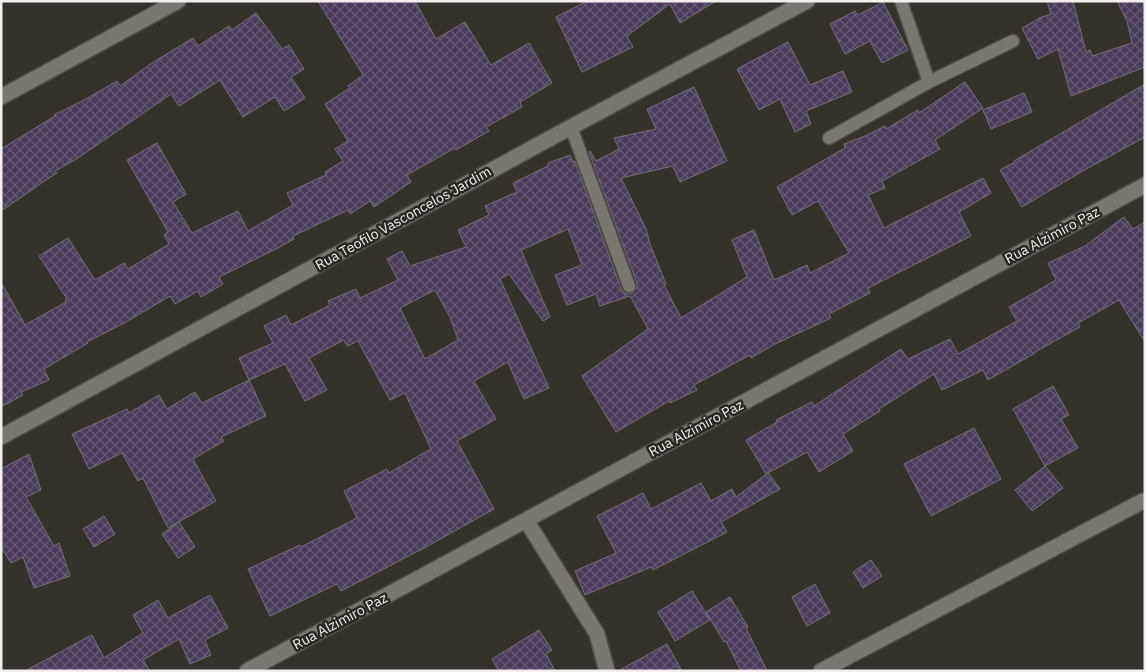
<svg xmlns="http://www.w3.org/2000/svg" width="1146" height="672" font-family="'IBM Plex Sans',sans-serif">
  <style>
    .building { fill: url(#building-cross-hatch); stroke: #737077; fill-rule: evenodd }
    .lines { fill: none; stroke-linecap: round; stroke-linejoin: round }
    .lane-casing { stroke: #4f4d49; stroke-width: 15 }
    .street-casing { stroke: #4f4d49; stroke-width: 18 }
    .lane { stroke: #7a7670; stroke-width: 12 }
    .street { stroke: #7a7670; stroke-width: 15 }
    .labels { text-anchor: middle; stroke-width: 5; stroke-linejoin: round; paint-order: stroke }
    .street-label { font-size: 14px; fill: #f2f0ed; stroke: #2b2822 }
  </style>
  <defs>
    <pattern id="building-cross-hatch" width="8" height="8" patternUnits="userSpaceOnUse" patternTransform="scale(1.25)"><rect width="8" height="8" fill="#4a3b5a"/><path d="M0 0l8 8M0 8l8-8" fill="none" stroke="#655872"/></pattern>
  </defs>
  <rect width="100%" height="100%" fill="#35322c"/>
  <!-- building -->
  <path class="building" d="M318,1H415L436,39L465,22L491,65L529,43L552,83L520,102L522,107L486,127L489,131L456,150L455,148L407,175L411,182L374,207L370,201L350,214L348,210L293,236L294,239L278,248L219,277L223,284L201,297L198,291L175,304L170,296L126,322L87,342L88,343L44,369L49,380L21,392L23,395L1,407V282L25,325L66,302L65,300L67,299L39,256L68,238L95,280L124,263L128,269L169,244L164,235L168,232L127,160L157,143L186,194L173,202L192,233L238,211L248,231L293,205L287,193L326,175L325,172L343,161L335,149L348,141L325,104L350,88L348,86L363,75Z
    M587,1H716L680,23L670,4L627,36L633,47L582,72L556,17Z
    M1047,1H1073L1086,52L1090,50L1092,56L1132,43L1127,21L1117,1H1145V67L1071,96L1058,49L1038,59L1022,28L1042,17L1051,14Z
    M883,2L908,50L882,63L870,41L845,54L830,24L855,11L858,15Z
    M256,13L282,49L289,45L304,69L291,77L305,98L284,111L275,97L243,117L220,80L179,106L171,94L78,158L55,171L57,173L49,178L1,211V149L55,116L54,115L86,99L117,81L120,86L152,63L193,38L198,46L229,26L232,30Z
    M788,42L810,85L843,71L852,92L806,111L811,124L795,132L780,99L759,110L737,69Z
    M965,82L983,108L935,140L940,149L882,181L885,188L868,195L884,228L983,178L991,193L959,212L971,236L868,288L870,293L829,314L831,318L775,344L751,358L750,355L694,385L697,390L670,403L669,401L616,432L582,376L648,329L630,296L600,306L596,294L567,305L555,275L582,265L568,229L521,250L550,317L543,321L509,274L500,279L549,388L524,399L508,362L474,381L496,419L457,441L494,509L426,547L341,591L337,584L270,616L248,569L300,545L301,547L357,518L344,491L387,469L389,473L431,449L405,393L390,400L358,341L347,346L344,340L309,358L327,390L305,401L285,364L249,380L239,358L273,343L264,326L286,315L291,325L330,305L328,301L356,289L360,298L398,280L387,259L402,251L410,266L466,247L458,230L489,215L485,206L517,192L513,183L548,166V163L570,155L573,162L575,161L621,289L623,292L627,294L632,293L637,288V283L589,152L590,151L596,161L619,149L614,138L656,129L647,109L694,87L727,161L680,182L673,166L621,178L646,229L650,244L666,284L664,285L681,318L747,277L732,240L754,230L774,280L807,265L810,273L849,253L818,201L792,215L777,187L845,148L844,144L865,136L885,126L886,129L918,110L919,113ZM435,290L450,317L458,340L425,359L400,308Z
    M1145,84V137L1081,172L1022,207L1000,170L1015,162L1014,161Z
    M1024,93L1032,112L991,129L983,110Z
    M1124,217L1133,229L1145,222V342L1119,300L1078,323L1080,327L1035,352V353L988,380L983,370L942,390L934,374L879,409L880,411L843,434L853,451L819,472L807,452L766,474L746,440L777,422L776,420L812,402L814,406L901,349L908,359L950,339L958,354L1017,321L1009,307L1056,280L1048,263L1085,246Z
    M249,380L266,416L221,437L224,441L193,459L216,501L168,528L143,478L138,481L122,453L89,469L72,434L127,409L129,413L159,395L167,409L195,392L202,403Z
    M1053,386L1069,415L1061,419L1078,448L1045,466L1013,409Z
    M974,428L1001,479L931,516L904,464Z
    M29,454L41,490L26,497L54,546L59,543L70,576L34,588L23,557L11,563L1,547V469Z
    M1045,466L1063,488L1032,511L1015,490Z
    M768,473L780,489L721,522L727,532L653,570L651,567L585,595L575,571L616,553L597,516L643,493L651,509L701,483L711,501L732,489L736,497Z
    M104,516L115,534L94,547L83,529Z
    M179,522L195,547L178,558L162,534Z
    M871,560L882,576L863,588L853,572Z
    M815,584L830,613L807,626L792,597Z
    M692,591L710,620L675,641L658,612Z
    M210,595L228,628L205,640L211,655L190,664L179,639L143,660L150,671H25L92,635L104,658L143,633L133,615L158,600L168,618Z
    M730,597L748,627L746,628L767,671H741L726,641L724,642L706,612Z
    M539,630L552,650L546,654L555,671H499L492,659Z
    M667,644L682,671H618Z"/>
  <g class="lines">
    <!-- lane casing -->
    <g class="lane-casing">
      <path id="lane" d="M901,1L929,82
        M571,127L629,286
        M829,138L929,82L1013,41"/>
    </g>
    <!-- street casing -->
    <g class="street-casing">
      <path id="street" d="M1,97L178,1
        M1,437L571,127L807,1
        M526,520L597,634L607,671
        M247,671L1145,185
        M821,671L1143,501"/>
    </g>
    <!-- lane -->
    <use href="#lane" class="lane"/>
    <!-- street -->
    <use href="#street" class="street"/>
  </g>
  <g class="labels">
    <!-- street labels -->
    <g class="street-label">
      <text transform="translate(403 218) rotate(-29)" y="5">Rua Teofilo Vasconcelos Jardim</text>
      <text transform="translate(1052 235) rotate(-28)" y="5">Rua Alzimiro Paz</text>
      <text transform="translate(696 428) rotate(-28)" y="5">Rua Alzimiro Paz</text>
      <text transform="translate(340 621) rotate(-28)" y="5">Rua Alzimiro Paz</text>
    </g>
  </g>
  <!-- border -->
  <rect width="1146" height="672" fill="none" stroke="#f2f0ed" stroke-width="5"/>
</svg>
